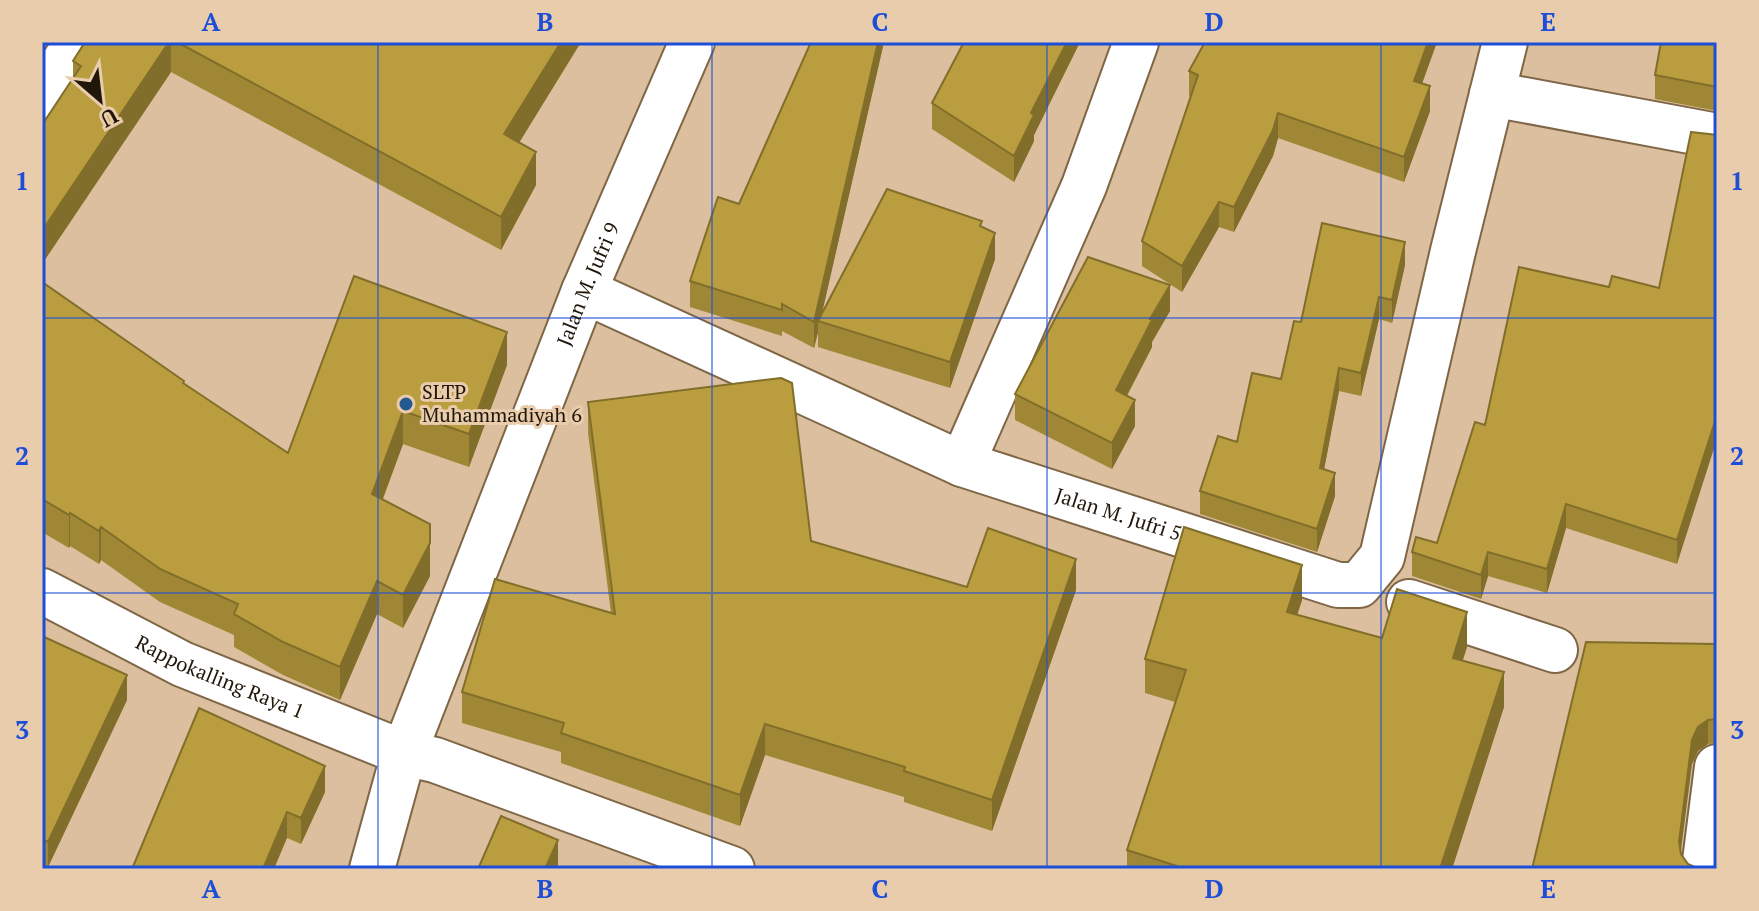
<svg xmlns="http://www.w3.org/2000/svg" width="1759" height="911" font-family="'PT Serif',serif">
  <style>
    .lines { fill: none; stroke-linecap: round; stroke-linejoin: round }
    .minor-casing { stroke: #7e6647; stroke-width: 48 }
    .minor { stroke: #fff; stroke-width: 44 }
    .wall { fill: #9f8735 }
    .shaded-wall { fill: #826e2b }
    .building { fill: #b99d3e; stroke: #826e2b; stroke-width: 2 }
    .grid { fill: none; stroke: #1d4ed8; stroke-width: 2; stroke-opacity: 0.55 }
    .poi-dot { fill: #235991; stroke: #e8ccab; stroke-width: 3 }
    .labels { text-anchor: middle; stroke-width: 6; stroke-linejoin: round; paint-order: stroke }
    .street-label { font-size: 20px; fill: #201609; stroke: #e8ccab }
    .poi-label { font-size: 20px; fill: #201609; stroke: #e8ccab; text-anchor: start }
    .neatline { fill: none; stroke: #1d4ed8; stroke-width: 3 }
    .grid-label { font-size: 26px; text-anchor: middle; font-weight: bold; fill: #1d4ed8 }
  </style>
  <rect width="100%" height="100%" fill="#dbbf9e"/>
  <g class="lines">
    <!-- minor casing -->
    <g class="minor-casing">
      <g id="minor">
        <path d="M1492,94L1717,136"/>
        <path d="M42,96L77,42"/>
        <path id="s1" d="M584,291L962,464L1338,585H1359L1382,557L1453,251L1505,42"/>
        <path d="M962,464L1084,186L1136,42"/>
        <path id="s2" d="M42,591L182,664L404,753L435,760L732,869"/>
        <path d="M1409,602L1555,650"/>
        <path id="s3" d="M372,869L404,753L584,291L692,42"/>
        <path d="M1704,869L1717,767"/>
      </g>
    </g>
    <!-- minor -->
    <use href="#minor" class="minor"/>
  </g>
  <!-- wall -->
  <path class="wall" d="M85,42H581L519,143L536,185L501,250L171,72L42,264V125L73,78V61Z
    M811,42H884L822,312L982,227L995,259L950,388L818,347V332L814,348L782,331V336L690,307V281L739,204Z
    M964,42H1080L1034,135V141L1014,182L932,129V103Z
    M1437,42L1422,83L1430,111L1404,182L1278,138L1273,156L1234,232L1219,227L1182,292L1142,266V241L1190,97L1189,96V71Z
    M1717,42V111L1655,99V75Z
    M1717,135L1677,564L1566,528L1547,593L1488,576L1481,599L1412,576V552L1437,543L1485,425L1609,287L1659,288Z
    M1405,265L1392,323L1379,319L1361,396L1339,391L1324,469L1335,496L1317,552L1200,514V491L1237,442L1281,379L1301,322Z
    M42,282L184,384L288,453L507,365L469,467L403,444L383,499L430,543V576L403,628L377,614L340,700L283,675L234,647V635L160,602L101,560L99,564L70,546L69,548L42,532Z
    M1170,311L1152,342V347L1127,396L1135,426L1112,469L1015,420V394Z
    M588,402L811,541L967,587L1076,590L992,831L904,802V797L765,755L740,826L561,763V752L462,723V692L611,613L588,433Z
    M1302,600L1297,615L1382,638L1467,647L1462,661L1504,707L1452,869H1127V850L1175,702L1145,693V659Z
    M42,636L127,700L48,867L42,865Z
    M1717,644V743L1708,744L1698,751L1692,764L1532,869Z
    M325,792L301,844L287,838L132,869Z"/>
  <!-- shaded-wall -->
  <path class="shaded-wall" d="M42,42H47L42,50Z
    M169,42H171V72L42,264V231Z
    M561,42H581L504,167V134Z
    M878,42H884L820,322L818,321V332L814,348V322Z
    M1067,42H1080L1034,135V141L1014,182V156L1031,113Z
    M1428,42H1437L1414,106V81Z
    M1430,86V111L1404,182V157Z
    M1278,113V138L1273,156L1234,232V207Z
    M536,152V185L501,250V217Z
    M1219,202V227L1182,292V266Z
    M995,233V259L950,388V362Z
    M1405,242V265L1392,323V300Z
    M1170,285V311L1152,342V347L1116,416V390L1150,319Z
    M1379,297V319L1361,396V373Z
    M507,332V365L469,467V434Z
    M1339,368V391L1320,491V468Z
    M1135,400V426L1112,469V443Z
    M403,411V444L372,527V494Z
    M1717,415V439L1677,564V540Z
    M1335,473V496L1317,552V529Z
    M1566,504V528L1547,593V569Z
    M70,513V546L69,548V515Z
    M101,527V560L99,564V531Z
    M430,543V576L403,628V595Z
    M1488,552V576L1481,599V575Z
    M1076,559V590L992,831V800Z
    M1302,565V600L1287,646V612Z
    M377,581V614L340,700V667Z
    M1467,612V647L1453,692V658Z
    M1504,672V707L1452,869H1440Z
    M127,675V700L48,867V842Z
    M1708,720V744L1698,751L1692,764L1679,866V842L1692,740L1698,727Z
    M765,724V755L740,826V795Z
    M325,766V792L301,844V818Z
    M287,812V838L274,869H263Z
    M558,840V866L557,869H545Z"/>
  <!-- building -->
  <path class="building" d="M85,42H169L42,231V125L81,66L73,61Z
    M177,42H561L504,134L536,152L501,217Z
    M811,42H878L814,322L782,304V310L690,281L718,197L739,204Z
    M964,42H1067L1031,113L1034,115L1014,156L932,103Z
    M1205,42H1428L1414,81L1430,86L1404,157L1278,113L1273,130L1234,207L1219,202L1182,266L1142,241L1198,75L1189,71Z
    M1661,42H1717V87L1655,75Z
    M1691,132L1717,135V415L1677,540L1566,504L1547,569L1488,552L1481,575L1412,552L1416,537L1437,543L1475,422L1485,425L1519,267L1609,287L1612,276L1659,288Z
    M887,189L982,221L980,226L995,233L950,362L818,321Z
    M1322,223L1405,242L1392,300L1379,297L1361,373L1339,368L1320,468L1335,473L1317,529L1200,491L1218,436L1237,442L1252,373L1281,379L1294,321L1301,322Z
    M1088,257L1170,285L1150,319L1152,320L1116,390L1135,400L1112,443L1015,394Z
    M354,276L507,332L469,434L403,411L372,494L430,524V543L403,595L377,581L340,667L283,642L234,614L238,604L160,569L101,527L99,531L70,513L69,515L42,499V282L184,381L183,383L288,453Z
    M781,378L792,383L811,541L967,587L988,528L1076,559L992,800L904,771L905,767L765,724L740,795L561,733L564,723L462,692L495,579L615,614L588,402Z
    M1184,527L1302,565L1287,612L1382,638L1397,589L1467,612L1453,658L1504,672L1440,869H1186L1127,850L1186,670L1145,659Z
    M42,636L127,675L48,842L42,839Z
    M1586,642L1717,644V719L1708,720L1698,727L1692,740L1679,842L1681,854L1688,864L1699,869H1532Z
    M199,708L325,766L301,818L287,812L263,869H132Z
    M501,816L558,840L545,869H478Z"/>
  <!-- grid -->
  <path class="grid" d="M378,42V869M712,42V869M1047,42V869M1381,42V869M42,318H1717M42,593H1717"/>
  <!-- markers -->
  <circle class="poi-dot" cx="406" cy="404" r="8"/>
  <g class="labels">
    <!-- street labels -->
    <g class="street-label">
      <text dy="7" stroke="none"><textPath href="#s3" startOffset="624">Jalan M. Jufri 9</textPath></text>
      <text dy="7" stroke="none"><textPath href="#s1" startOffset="580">Jalan M. Jufri 5</textPath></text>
      <text dy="7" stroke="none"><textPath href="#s2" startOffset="198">Rappokalling Raya 1</textPath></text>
    </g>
    <!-- poi labels -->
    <g class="poi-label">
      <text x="422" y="399">SLTP<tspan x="422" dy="23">Muhammadiyah 6</tspan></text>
    </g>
  </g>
  <!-- border -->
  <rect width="1759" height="911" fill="none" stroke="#e8ccab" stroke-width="88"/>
  <!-- north arrow -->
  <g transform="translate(100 100) rotate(152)" stroke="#e8ccab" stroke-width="6" paint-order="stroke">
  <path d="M0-6L14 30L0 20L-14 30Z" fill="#201609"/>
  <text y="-12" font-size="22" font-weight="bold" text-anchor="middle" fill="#201609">U</text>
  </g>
  <rect x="44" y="44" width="1671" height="823" class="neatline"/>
  <g class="grid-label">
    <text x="211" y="31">A</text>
    <text x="545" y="31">B</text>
    <text x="880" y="31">C</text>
    <text x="1214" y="31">D</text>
    <text x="1548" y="31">E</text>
    <text x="22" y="190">1</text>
    <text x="1737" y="190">1</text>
    <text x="22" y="465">2</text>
    <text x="1737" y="465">2</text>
    <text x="22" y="739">3</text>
    <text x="1737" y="739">3</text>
    <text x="211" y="898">A</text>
    <text x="545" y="898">B</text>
    <text x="880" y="898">C</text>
    <text x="1214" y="898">D</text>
    <text x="1548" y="898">E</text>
  </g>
</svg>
